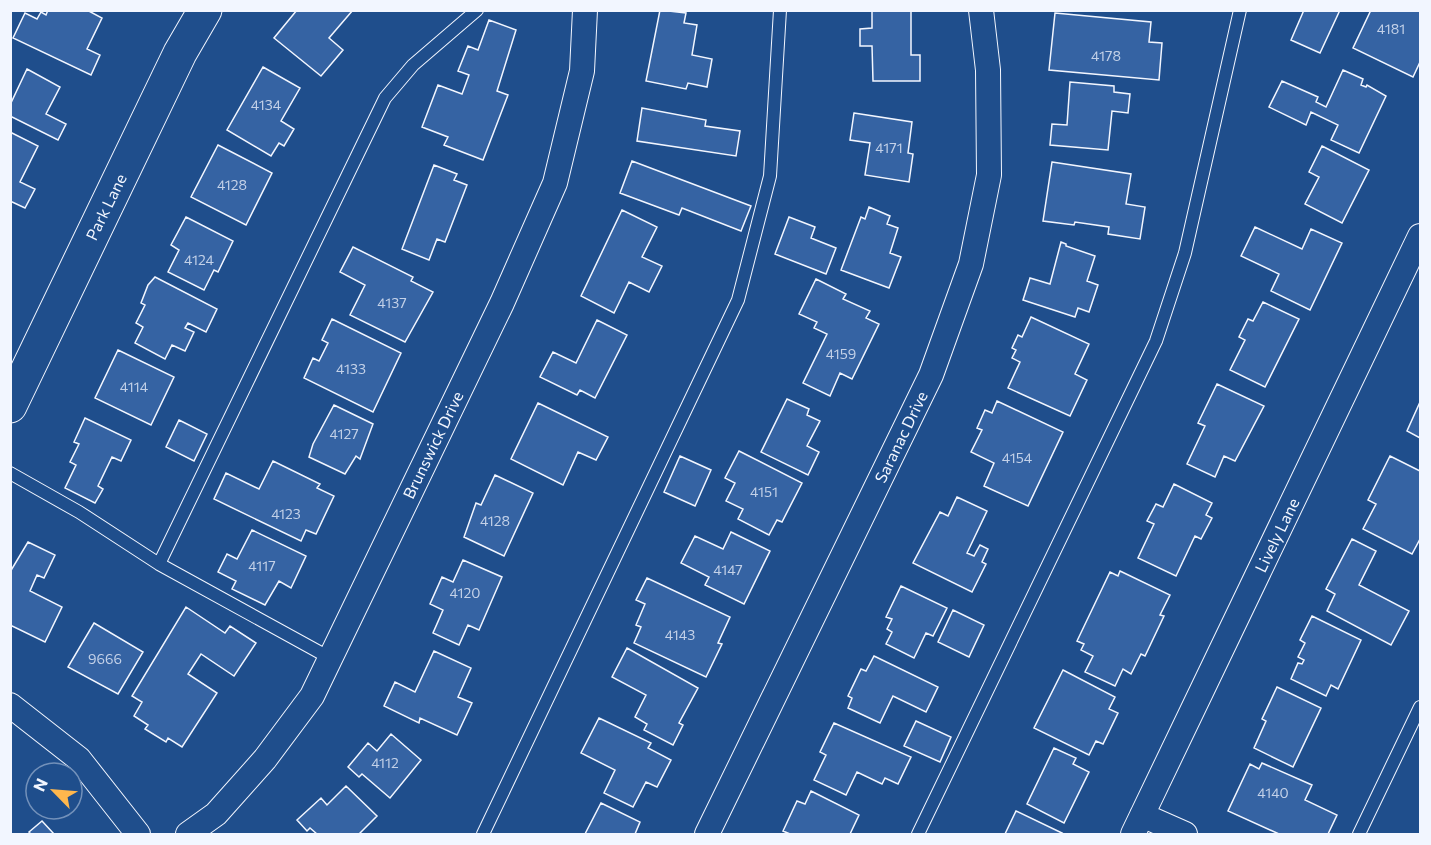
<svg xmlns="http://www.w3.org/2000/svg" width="1431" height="845" font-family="Commissioner,sans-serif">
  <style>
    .building { fill: #3563a3; stroke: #f2f6ff; stroke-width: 1.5 }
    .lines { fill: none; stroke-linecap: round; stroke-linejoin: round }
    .lane-casing { stroke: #f2f6ff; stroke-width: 14 }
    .street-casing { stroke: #f2f6ff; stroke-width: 26 }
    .secondary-casing { stroke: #f2f6ff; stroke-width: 35 }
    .lane { stroke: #1f4e8c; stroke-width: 12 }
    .street { stroke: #1f4e8c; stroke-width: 24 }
    .secondary { stroke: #1f4e8c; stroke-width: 33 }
    .labels { text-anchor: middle; stroke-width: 4.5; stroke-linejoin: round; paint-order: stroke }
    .number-label { font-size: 14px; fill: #c3d1e8 }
    .street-label { font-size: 16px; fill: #f2f6ff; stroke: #1f4e8c }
  </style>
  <rect width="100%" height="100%" fill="#1f4e8c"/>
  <!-- building -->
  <path class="building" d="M48,10H87L102,18L87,49L100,55L91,75L13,38L25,13L37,19L41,12L46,15Z
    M297,10H353L329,38L343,50L321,76L274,38Z
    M660,10L686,13L684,23L697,25L692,55L712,59L707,87L688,83L686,89L646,81Z
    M872,10H911V55H920V81H873L872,46H860V29L872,28Z
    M1304,10H1340L1320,53L1291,40Z
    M1371,10H1420V62L1413,77L1353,48Z
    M1055,13L1151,22L1149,42L1162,43L1159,80L1049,70Z
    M489,20L516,30L497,91L508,95L483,160L444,145L448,137L422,127L438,85L462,94L469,75L458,71L468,46L478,50Z
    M263,67L300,88L281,121L294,129L284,146L279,143L271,156L227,130Z
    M27,69L60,87L46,114L66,124L58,140L10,116V105Z
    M1343,70L1363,79L1361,85L1366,87L1367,85L1386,96L1359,153L1331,140L1338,125L1311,112L1306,125L1269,107L1282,81L1318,97L1316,102L1326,107Z
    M1070,82L1114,86V92L1130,94L1128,113L1112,111L1108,150L1050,145L1052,124L1067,125Z
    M642,108L706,120L705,126L740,131L736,156L637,141Z
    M854,113L912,122L908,153L913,154L909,182L865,175L870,143L850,140Z
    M10,132L38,146L20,182L35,189L25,208L10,201Z
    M218,145L272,173L246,225L191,197Z
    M1322,146L1369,170L1342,223L1305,204L1319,177L1309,172Z
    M632,161L751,206L741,231L682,208L679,215L620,193Z
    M1052,162L1131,174L1126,204L1145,207L1140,239L1108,234L1109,227L1075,222L1074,225L1043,221Z
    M434,165L457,174L454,180L467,185L445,242L437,239L429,260L402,249Z
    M869,207L890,216L887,224L898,228L890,253L901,257L889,288L841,270L861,217L865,219Z
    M622,210L657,227L642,257L662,266L649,292L629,282L614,313L581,296Z
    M186,217L233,241L218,272L214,270L204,290L168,272L179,250L171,245Z
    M789,217L815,227L811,238L836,248L826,274L775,254Z
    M1255,227L1302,249L1311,229L1342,243L1310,310L1271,291L1279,274L1241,256Z
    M1061,242L1066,244V246L1095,256L1087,281L1098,285L1089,312L1078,308L1075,317L1023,300L1030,278L1050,284Z
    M353,247L413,277L411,281L433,292L405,342L350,315L365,285L340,272Z
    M155,277L217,309L206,332L188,323L185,328L194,332L185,351L172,345L165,359L135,343L143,327L136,323L145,305L141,303L148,285Z
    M816,279L846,294L843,299L870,311L866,318L879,324L852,379L840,373L830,396L803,383L827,334L814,328L817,322L799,314Z
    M1263,302L1299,319L1265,387L1230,370L1245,340L1239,337L1248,319L1253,321Z
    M1031,317L1089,344L1075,374L1087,380L1070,416L1008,388L1020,362L1012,358L1016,350L1012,348L1018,335L1022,337Z
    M332,319L401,353L373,412L304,378L313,358L319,361L328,343L322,340Z
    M597,320L627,335L595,398L580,390L577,395L540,377L553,352L576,363Z
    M118,350L174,377L151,425L95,398Z
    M1217,384L1264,406L1235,461L1224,456L1215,477L1187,464L1205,426L1198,423Z
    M787,399L809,409L807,415L820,421L807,446L819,452L808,475L761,452Z
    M997,401L1063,432L1028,506L984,486L994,463L971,452L982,430L977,428L985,410L992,413Z
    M1420,402V438L1407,431Z
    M538,403L608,437L596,460L578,452L563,485L511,459Z
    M334,405L373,424L360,459L356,456L345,474L309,457L313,444Z
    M85,418L131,440L121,461L112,457L98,486L103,489L95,503L65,488L76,465L70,462L79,444L74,442Z
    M179,420L207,434L194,461L166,447Z
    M739,451L802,483L782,522L777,520L769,535L738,519L743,509L726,501L735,483L725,478Z
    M680,456L711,470L695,506L664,492Z
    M1390,456L1420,471V539L1412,554L1363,529L1376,504L1368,500Z
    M273,461L320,484L317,488L334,496L316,534L306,530L301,541L214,499L226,473L259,489Z
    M495,475L533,493L504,556L464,537L476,503L481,505Z
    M1174,484L1212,503L1206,515L1212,518L1201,539L1195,536L1176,576L1138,558L1154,524L1147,521L1156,504L1163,507Z
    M957,497L987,511L967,553L974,556L980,545L988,549L982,562L986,564L972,592L913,563L940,512L948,516Z
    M252,530L306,556L291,588L279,581L265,605L232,589L236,581L218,572L227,554L237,559Z
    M731,532L770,551L744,604L705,585L709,577L681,563L695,536L723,549Z
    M1352,539L1376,551L1359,585L1409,611L1391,645L1327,611L1335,594L1326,589Z
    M28,542L55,555L44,578L37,575L30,591L62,607L45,642L10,625V572Z
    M463,560L502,577L479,630L468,625L459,645L433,633L443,610L430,604L442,577L453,582Z
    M1120,571L1170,595L1160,615L1164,616L1145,656L1141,654L1131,674L1123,669L1115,686L1085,672L1093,656L1081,650L1084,644L1077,641L1110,572L1118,576Z
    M647,578L730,617L718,643L722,644L706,677L634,643L641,627L636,625L645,604L636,600Z
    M901,586L947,608L933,636L926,633L914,658L886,644L892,632L887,629L892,619L886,617Z
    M186,607L225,633L230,626L256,643L234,676L201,654L188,674L217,693L182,747L168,738L166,742L145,729L148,725L134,716L142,702L132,696Z
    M953,610L984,625L969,657L938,642Z
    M1312,616L1361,640L1338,689L1331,685L1326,696L1291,679L1298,663L1302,664L1304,660L1298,657L1305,643L1300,640Z
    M94,623L143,652L118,694L68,667Z
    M627,648L698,688L679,723L683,725L673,745L644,730L647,724L635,717L646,695L612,677Z
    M434,651L471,668L458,697L472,703L457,735L420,718L419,723L384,706L395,682L415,692Z
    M874,656L938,687L926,712L893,696L880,723L848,708L852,698L848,696L861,669L866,671Z
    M1063,670L1115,697L1109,709L1118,713L1103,744L1096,741L1089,755L1034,728Z
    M1277,687L1321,708L1293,767L1254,748L1266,721L1262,719Z
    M599,718L651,743L648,748L671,760L657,787L646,782L633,807L604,793L615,770L581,753Z
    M916,721L951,737L940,762L904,746Z
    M834,723L911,757L898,784L885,778L882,784L857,772L846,795L814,780L826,755L820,752Z
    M391,734L421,760L390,798L362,774L359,777L348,767L368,743L377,751Z
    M1054,748L1076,758L1073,764L1089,772L1064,823L1027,804Z
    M1262,763L1312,785L1305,800L1337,815L1328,834H1279L1228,811L1250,764L1259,769Z
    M346,786L377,816L359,834H317L310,828L307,831L297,820L321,798L327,805Z
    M811,791L859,815L850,834H790L783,831L797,801L805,804Z
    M601,803L640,822L635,834H585Z
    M1016,811L1062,833L1061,834H1005Z
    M42,821L54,834H31L29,832Z"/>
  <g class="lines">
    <!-- lane casing -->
    <g class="lane-casing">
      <path id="lane" d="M10,473L79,512L159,564L330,658
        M159,564L385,98L413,65L477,10
        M483,834L738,300L770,176L780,10
        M918,834L1156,341L1185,253L1240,10
        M1359,834L1420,707"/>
    </g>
    <!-- street casing -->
    <g class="street-casing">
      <path id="street" d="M10,705L79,759L138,834
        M1142,815L1185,834
        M188,834L216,814L265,759L312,696L502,303L555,183L582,71L585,10
        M707,834L931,375L971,264L989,175L988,70L981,10
        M1133,834L1420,236"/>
    </g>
    <!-- secondary casing -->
    <g class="secondary-casing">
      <path id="secondary" d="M10,406L180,53L205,10"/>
    </g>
    <!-- lane -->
    <use href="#lane" class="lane"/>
    <!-- street -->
    <use href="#street" class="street"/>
    <!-- secondary -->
    <use href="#secondary" class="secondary"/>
  </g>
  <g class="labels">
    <!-- number labels -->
    <g class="number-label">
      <text x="1391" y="34">4181</text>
      <text x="1106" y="61">4178</text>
      <text x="266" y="110">4134</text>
      <text x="889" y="153">4171</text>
      <text x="232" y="190">4128</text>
      <text x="199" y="265">4124</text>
      <text x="392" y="308">4137</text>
      <text x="841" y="359">4159</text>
      <text x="351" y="374">4133</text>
      <text x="134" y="392">4114</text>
      <text x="344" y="439">4127</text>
      <text x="1017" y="463">4154</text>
      <text x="764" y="497">4151</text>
      <text x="286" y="519">4123</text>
      <text x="495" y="526">4128</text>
      <text x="262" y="571">4117</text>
      <text x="728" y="575">4147</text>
      <text x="465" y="598">4120</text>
      <text x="680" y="640">4143</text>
      <text x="105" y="664">9666</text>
      <text x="385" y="768">4112</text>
      <text x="1273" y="798">4140</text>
    </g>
    <!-- street labels -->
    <g class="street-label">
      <text transform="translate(106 207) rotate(-64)" y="6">Park Lane</text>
      <text transform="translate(901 437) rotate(-64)" y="6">Saranac Drive</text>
      <text transform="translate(433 445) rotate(-64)" y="6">Brunswick Drive</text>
      <text transform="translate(1277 535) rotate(-64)" y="6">Lively Lane</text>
    </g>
  </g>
  <!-- border -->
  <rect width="1431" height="845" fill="none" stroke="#f2f6ff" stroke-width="24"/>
  <!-- north arrow -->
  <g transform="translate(54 791) rotate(295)"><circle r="28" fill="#1f4e8c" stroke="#7391ba" stroke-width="1.5"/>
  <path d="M0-4.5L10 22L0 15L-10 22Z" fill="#ffb74d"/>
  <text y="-9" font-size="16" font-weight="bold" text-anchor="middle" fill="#f2f6ff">N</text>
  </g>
</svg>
